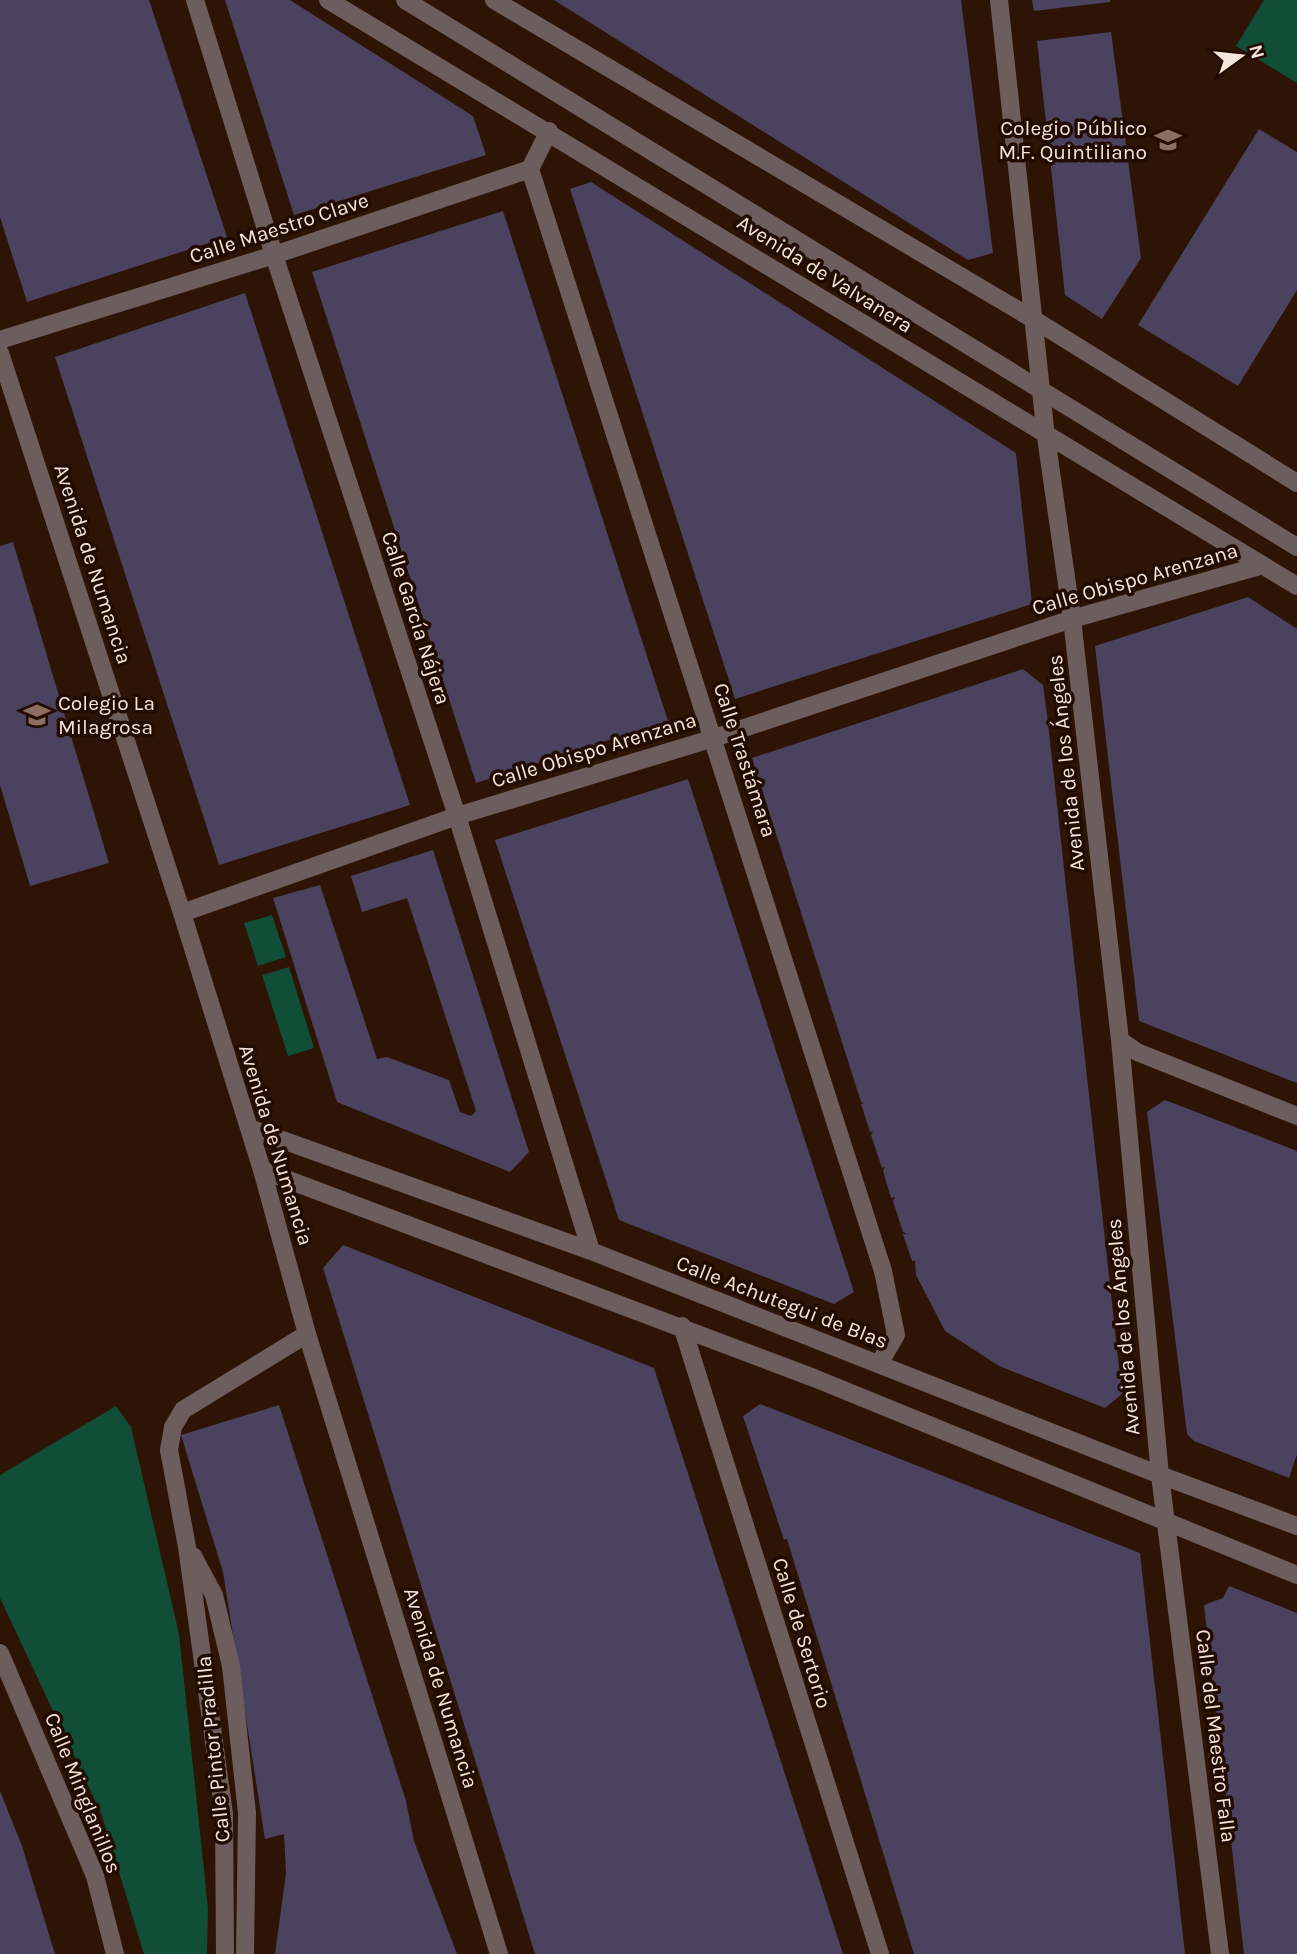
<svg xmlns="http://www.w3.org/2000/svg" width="1297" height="1954" font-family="Karla,sans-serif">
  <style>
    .green { fill: #104e37 }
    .building { fill: #4a425e }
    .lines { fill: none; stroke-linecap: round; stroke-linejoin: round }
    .minor { stroke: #6d5d5d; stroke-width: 18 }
    .labels { text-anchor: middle; stroke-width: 7; stroke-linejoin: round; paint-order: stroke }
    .poi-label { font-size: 21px; fill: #f7e5db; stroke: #220b00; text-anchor: end }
    .street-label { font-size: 21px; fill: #f7e5db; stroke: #220b00 }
  </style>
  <rect width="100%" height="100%" fill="#2d1405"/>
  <!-- green -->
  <path class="green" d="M1264,0H1297V83L1236,46Z
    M272,915L286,957L258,966L244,923Z
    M289,967L314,1048L288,1056L262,975Z
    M116,1406L131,1427L179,1634L208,1908L207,1954H144L101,1813L0,1598V1475Z"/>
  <!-- building -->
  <path class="building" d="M0,0H149L227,237L27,302L0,217Z
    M225,0H290L473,116L486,155L294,215Z
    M554,0H961L993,253L968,260Z
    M1032,0H1110V2L1034,11Z
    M1111,32L1141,258L1102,319L1065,295L1037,41Z
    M1259,129L1297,152V290L1238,386L1138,325Z
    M591,182L1016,453L1032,604L735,699L570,189Z
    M503,211L668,721L476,783L312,272Z
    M245,293L410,805L219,865L55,357Z
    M13,542L109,863L30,886L0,785V546Z
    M1248,597L1297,629V1083L1139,1021L1095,646Z
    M1023,669L1043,685L1047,714L1122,1394L1105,1408L999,1366L945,1331L916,1275L915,1261H912L903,1234H907L903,1232L893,1201L895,1197L891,1198L883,1171L885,1167L882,1168L871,1135L873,1131L870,1132L861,1104L864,1103L861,1102L752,758Z
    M688,779L854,1292L834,1304L619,1220L495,840Z
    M433,850L529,1152L510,1172L337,1102L273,898L320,885L377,1059L387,1057L449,1080L460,1112L471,1116L476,1111L407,898L362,912L351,876Z
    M1165,1100L1297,1151V1454L1289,1478L1194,1441L1187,1434L1147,1112Z
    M343,1245L654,1368L843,1954H535L323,1268Z
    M760,1404L1140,1553L1185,1954H914L787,1539L784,1540L743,1416Z
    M279,1405L406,1801L414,1841L457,1954H275L286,1873L284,1834L265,1839L223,1572L181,1435Z
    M1229,1586L1297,1613V1954H1244L1204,1605L1223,1598Z
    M0,1791L22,1846L55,1954H0Z"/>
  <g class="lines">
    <!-- minor -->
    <path class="minor" d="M195,0L274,255L457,816L591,1251
      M328,0L1297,586
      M405,0L1297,547
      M494,0L1033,319L1297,483
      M999,0L1046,437L1072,619L1120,1040L1160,1475L1220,1954
      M530,169L883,1271L896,1335L879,1364
      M0,340L274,255L530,169L549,131
      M0,353L182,913L262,1170L307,1334L499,1954
      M182,913L457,816L714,738L1072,619L1263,565
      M1120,1040L1137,1052L1297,1116
      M249,1128L591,1251L1160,1475L1297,1526
      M262,1170L814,1378L1297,1575
      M682,1326L880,1954
      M193,1556L214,1595L231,1666L247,1813L245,1954
      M0,1653L95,1876L115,1954
      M225,1954L224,1814L187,1547L169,1450L173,1427L183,1410L307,1334"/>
  </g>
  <!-- icons -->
  <defs>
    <g id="school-bare" transform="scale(2.1)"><path d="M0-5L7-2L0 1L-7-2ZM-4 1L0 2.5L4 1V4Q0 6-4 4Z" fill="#8d6e63" stroke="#220b00" stroke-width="2.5" paint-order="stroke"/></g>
  </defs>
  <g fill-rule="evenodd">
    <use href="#school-bare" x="1168" y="140"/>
    <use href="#school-bare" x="37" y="715"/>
  </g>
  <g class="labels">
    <!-- poi labels -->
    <g class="poi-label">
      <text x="1147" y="135">Colegio Público<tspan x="1147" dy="24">M.F. Quintiliano</tspan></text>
      <text x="58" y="710" text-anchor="start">Colegio La<tspan x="58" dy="24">Milagrosa</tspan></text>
    </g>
    <!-- street labels -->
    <g class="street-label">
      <text transform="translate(279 228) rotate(-18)" y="7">Calle Maestro Clave</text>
      <text transform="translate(825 274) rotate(32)" y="7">Avenida de Valvanera</text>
      <text transform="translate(93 564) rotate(72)" y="7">Avenida de Numancia</text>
      <text transform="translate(1135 579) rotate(-16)" y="7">Calle Obispo Arenzana</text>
      <text transform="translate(416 618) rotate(72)" y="7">Calle García Nájera</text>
      <text transform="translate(594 750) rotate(-17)" y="7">Calle Obispo Arenzana</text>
      <text transform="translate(745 760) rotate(72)" y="7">Calle Trastámara</text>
      <text transform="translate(1066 763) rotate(-96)" y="7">Avenida de los Ángeles</text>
      <text transform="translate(276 1145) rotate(73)" y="7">Avenida de Numancia</text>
      <text transform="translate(782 1302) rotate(21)" y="7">Calle Achutegui de Blas</text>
      <text transform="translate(1123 1327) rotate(-95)" y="7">Avenida de los Ángeles</text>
      <text transform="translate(802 1633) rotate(73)" y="7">Calle de Sertorio</text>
      <text transform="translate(441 1688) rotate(73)" y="7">Avenida de Numancia</text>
      <text transform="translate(1216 1736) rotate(83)" y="7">Calle del Maestro Falla</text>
      <text transform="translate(213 1749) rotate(-96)" y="7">Calle Pintor Pradilla</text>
      <text transform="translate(83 1793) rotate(68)" y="7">Calle Minglanillos</text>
    </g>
  </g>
  <!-- north arrow -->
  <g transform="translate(1241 56) rotate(75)" stroke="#220b00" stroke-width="5" paint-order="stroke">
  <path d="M0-5L12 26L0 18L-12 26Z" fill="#f7e5db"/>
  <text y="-10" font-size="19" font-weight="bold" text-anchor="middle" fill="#f7e5db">N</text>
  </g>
</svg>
